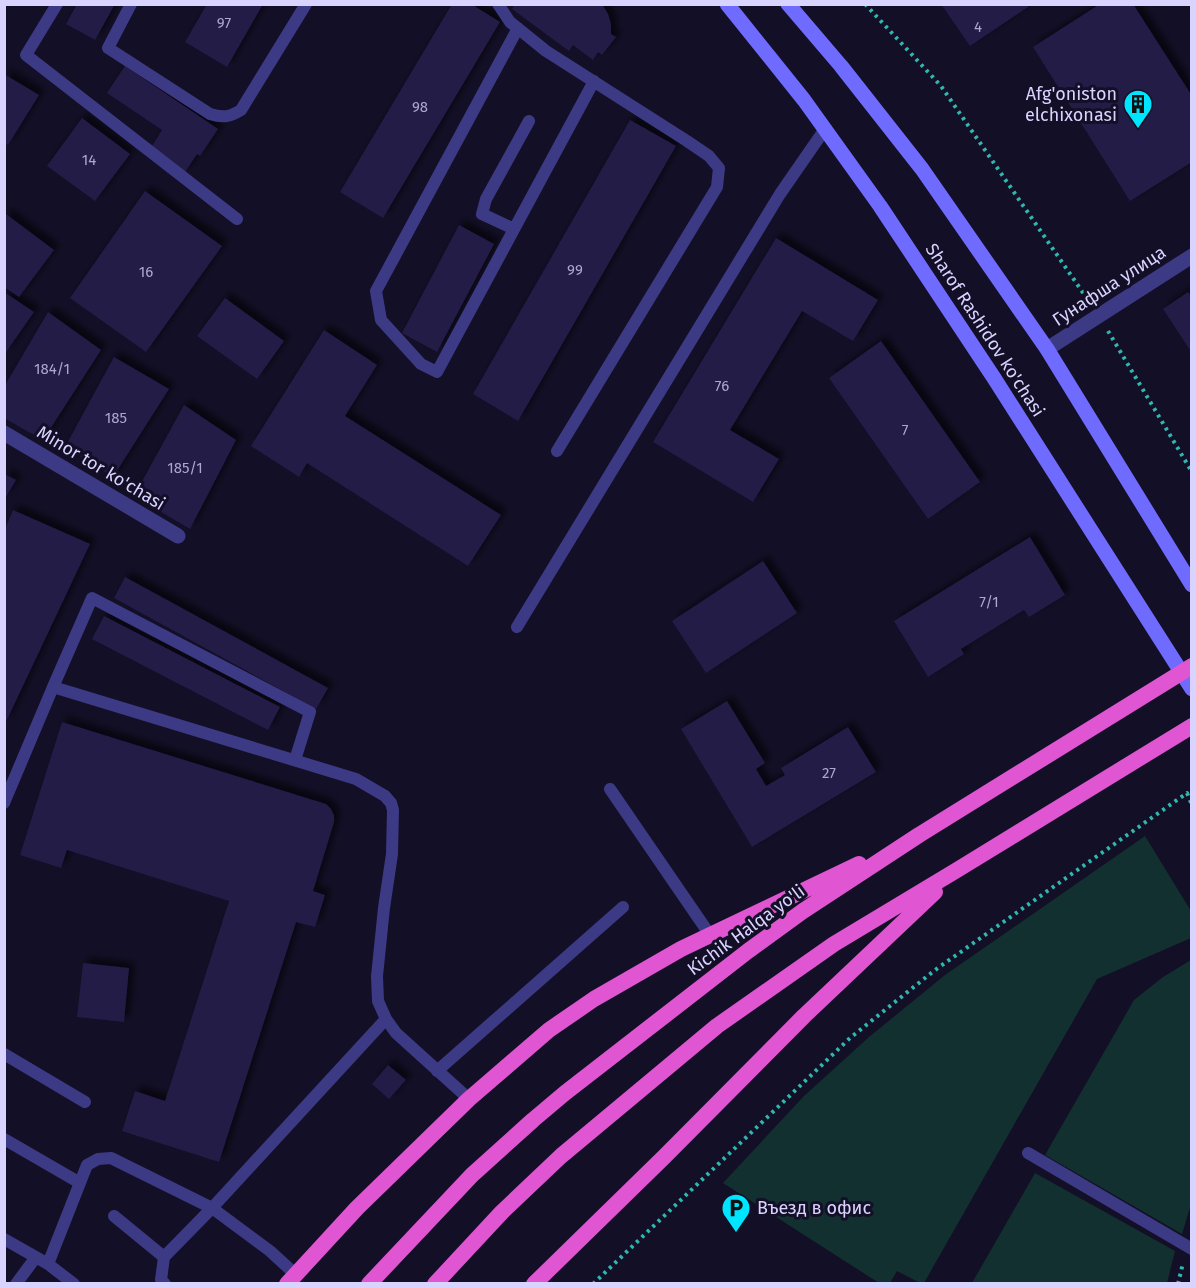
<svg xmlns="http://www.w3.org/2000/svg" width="1196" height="1288" font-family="'Fira Sans',sans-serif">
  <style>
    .green { fill: #12302f }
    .building { fill: #241b47; filter: url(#shadow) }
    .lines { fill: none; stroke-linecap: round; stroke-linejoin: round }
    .path { stroke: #2fb8b0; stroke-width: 4; stroke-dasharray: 3 4.5; stroke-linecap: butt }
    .service { stroke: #3d3a85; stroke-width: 12 }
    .minor { stroke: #3d3a85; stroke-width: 15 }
    .secondary { stroke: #6f6bff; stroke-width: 15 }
    .trunk { stroke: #e055d1; stroke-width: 16 }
    .labels { text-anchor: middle; stroke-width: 6; stroke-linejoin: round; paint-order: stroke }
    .number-label { font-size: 15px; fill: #aca6d1 }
    .poi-label { font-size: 18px; fill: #d9d4ff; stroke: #130f26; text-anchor: end }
    .street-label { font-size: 18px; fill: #d9d4ff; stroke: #130f26 }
  </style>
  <defs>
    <filter id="shadow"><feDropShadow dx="5.5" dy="-5.5" stdDeviation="3" flood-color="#0009"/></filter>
  </defs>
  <rect width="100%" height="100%" fill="#130f26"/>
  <!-- green -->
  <path class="green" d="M1145,836L1191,911V938L1097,979L924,1283H920L897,1271L890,1283H879L723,1183L804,1096L869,1037L945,975Z
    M1191,960L1192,1201L1182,1234L1045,1155L1134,1000L1163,977Z
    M1035,1173L1175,1251L1167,1283H972Z"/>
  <!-- building -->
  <path class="building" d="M77,4H115L95,40L66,24Z
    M207,4H263L227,67L185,42Z
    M452,4H471L500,22L383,218L340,192Z
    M515,4H602L608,14L611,24V34L616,37L602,55L598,52L593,60L573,45L569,51L512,9Z
    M941,4H1026L1028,7L970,46Z
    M1100,4H1133L1192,96V162L1130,201L1033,47Z
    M125,66L218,129L200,156L197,154L185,172L150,149L162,130L107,93Z
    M4,74L39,95L8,145L4,142Z
    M82,118L130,154L95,201L47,166Z
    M630,120L676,146L518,421L473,394Z
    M145,191L222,246L146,352L70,298Z
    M6,214L54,250L19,297L4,287V216Z
    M459,225L494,244L437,352L402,333Z
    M776,238L878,300L853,341L802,311L730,430L779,459L753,502L653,442Z
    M4,292L34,312L4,355Z
    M1188,292L1192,297V353L1163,309Z
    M225,298L284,341L257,379L197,336Z
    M48,312L101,350L43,440L4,418V387Z
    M324,330L377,365L345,416L501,515L468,566L307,463L299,477L251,446Z
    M881,341L980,482L928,519L829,378Z
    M114,357L169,389L113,477L65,447Z
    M184,405L236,440L190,529L134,496Z
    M4,474L16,480L4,500Z
    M13,510L90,544L4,726V531Z
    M1030,537L1065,595L1029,617L1024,610L961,649L964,654L928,677L894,621Z
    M763,561L797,613L706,673L672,621Z
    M125,577L328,688L316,709L114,598Z
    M104,616L280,707L268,730L92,639Z
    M727,701L765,763L756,769L766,786L785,775L781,768L848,727L876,772L752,847L681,729Z
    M62,722L326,804L331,809L334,815V822L313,891L325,895L315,927L296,922L219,1162L122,1131L135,1091L165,1101L229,901L67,850L61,868L20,855Z
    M83,963L129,968L124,1022L77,1017Z
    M388,1065L406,1080L389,1099L372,1084Z"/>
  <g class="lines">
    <!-- path -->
    <path class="path" d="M865,4L941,86L1088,300
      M1108,331L1192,472
      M593,1284L850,1038L935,970L1187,793L1192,805
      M1178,1284L1183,1263"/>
    <!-- service -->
    <path class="service" d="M57,4L26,55L237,219
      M131,4L108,48L210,114C223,118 230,117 241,110L306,4
      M498,4L510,22L546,51L687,141L709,156L719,168L717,187L557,451
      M518,28L376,291L381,320L421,364L437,372L594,81
      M514,229L482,214L486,199L529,121
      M517,627L780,194L825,129
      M53,687L92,598L310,712L295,760
      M610,789L710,935
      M4,803L53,687L356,779L385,796L391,803L393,810L392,854L384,908L377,976L378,1001L386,1019L396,1033L469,1099
      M4,1054L85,1102
      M437,1071L623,907
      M4,1139L80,1183
      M1028,1153L1192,1249
      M114,1216L164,1257L161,1280L165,1284
      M4,1239L48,1264L74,1284
      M164,1257L212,1208L386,1019
      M48,1264L87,1165L98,1159L111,1158L212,1208L270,1251L295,1274
      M16,1284L36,1257"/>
    <!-- minor -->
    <path class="minor" d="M1047,349L1192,256
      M4,433L178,536"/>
    <!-- secondary -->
    <path class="secondary" d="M727,4L804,100L880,206L994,378L1192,689
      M788,4L841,66L922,169L1047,349L1192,585"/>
    <!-- trunk -->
    <path class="trunk" d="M287,1284L357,1208L469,1099L549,1030L594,999L681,949L859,864
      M369,1284L472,1175L533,1120L565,1093L748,951L803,911L919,835L1192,666
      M435,1284L502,1212L561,1156L717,1026L834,944L957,870L1192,726
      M534,1284L664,1157L804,1016L935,892"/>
  </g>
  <!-- icons -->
  <defs>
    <g id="building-pin" transform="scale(1.5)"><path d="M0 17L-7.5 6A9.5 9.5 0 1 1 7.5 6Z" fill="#00e5ff" stroke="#130f26"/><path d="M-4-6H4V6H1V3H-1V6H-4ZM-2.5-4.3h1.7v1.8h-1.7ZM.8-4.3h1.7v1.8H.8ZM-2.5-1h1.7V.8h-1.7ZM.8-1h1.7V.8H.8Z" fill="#111"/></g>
    <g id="parking-pin" transform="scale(1.5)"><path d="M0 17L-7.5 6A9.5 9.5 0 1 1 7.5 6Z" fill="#00e5ff" stroke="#130f26"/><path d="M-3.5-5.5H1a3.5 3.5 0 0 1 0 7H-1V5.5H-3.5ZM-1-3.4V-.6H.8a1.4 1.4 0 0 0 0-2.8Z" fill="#111"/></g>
  </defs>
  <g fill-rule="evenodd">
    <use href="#building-pin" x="1138" y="104"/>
    <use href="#parking-pin" x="736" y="1208"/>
  </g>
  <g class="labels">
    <!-- number labels -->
    <g class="number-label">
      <text x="224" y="28">97</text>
      <text x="978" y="32">4</text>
      <text x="420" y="112">98</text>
      <text x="89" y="165">14</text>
      <text x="575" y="275">99</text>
      <text x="146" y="277">16</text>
      <text x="52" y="374">184/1</text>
      <text x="722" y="391">76</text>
      <text x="116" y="423">185</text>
      <text x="905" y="435">7</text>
      <text x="185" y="473">185/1</text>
      <text x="989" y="607">7/1</text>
      <text x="829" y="778">27</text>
    </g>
    <!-- poi labels -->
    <g class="poi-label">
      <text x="1117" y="100">Afg'oniston<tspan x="1117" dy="21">elchixonasi</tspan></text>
      <text x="757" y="1214" text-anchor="start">Въезд в офис</text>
    </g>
    <!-- street labels -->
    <g class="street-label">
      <text transform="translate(1109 286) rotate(-33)" y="6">Гунафша улица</text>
      <text transform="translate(985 330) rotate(57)" y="6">Sharof Rashidov ko'chasi</text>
      <text transform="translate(101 468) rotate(31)" y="6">Minor tor ko'chasi</text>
      <text transform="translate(746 930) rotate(-36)" y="6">Kichik Halqa yo'li</text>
    </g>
  </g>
  <!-- border -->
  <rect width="1196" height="1288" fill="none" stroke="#d9d4ff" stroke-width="12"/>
</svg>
